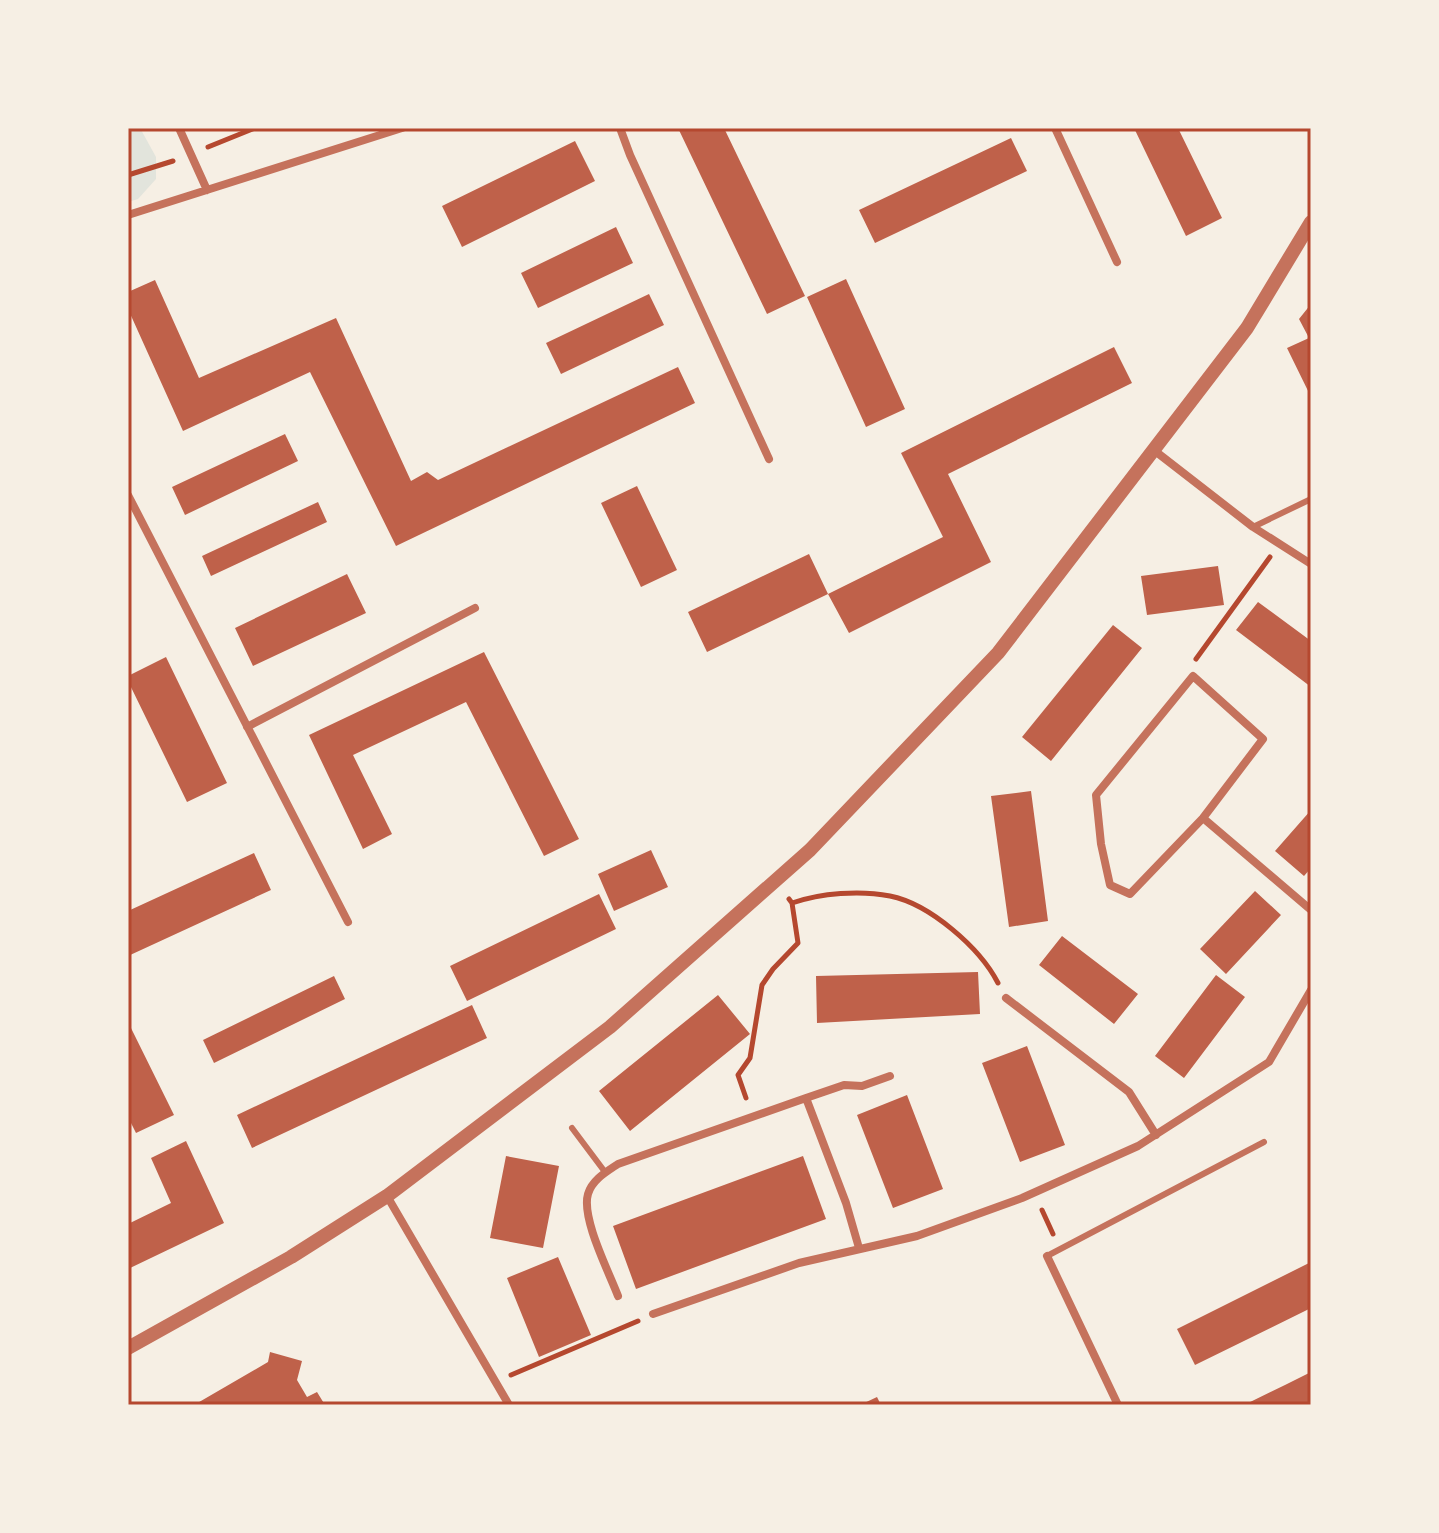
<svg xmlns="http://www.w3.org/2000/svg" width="1439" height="1533" font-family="Merriweather,serif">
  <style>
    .green { fill: #e2e4dc }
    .building { fill: #bf614a }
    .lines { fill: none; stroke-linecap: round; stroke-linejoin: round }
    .path { stroke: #b5482f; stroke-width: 5 }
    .service { stroke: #c5725c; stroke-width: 6 }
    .minor { stroke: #c5725c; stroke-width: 8 }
    .tertiary { stroke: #c5725c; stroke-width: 14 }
    .neatline { fill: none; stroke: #b5482f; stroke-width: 3 }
  </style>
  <rect width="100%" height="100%" fill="#f6efe4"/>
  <!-- green -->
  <path class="green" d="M128,128H140L156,157V179L138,199L128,202Z"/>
  <!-- building -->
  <path class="building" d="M678,128H724L805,296L767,314Z
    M1134,128H1178L1222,218L1186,236Z
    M1011,138L1027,171L875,243L859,210Z
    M575,141L595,181L462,247L442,206Z
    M616,227L633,263L538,308L521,273Z
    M846,279L905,409L866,427L807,297Z
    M155,280L199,378L336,318L411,481L427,472L438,480L678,367L695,403L396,546L310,372L183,431L128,309V292Z
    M649,294L664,325L561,374L546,343Z
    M1311,304V397L1287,348L1309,338L1299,319Z
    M1114,347L1132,383L948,474L991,562L849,633L828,594L943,537L901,453Z
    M285,434L298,461L185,515L172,487Z
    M637,486L677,570L641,587L601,503Z
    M318,502L327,522L211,576L202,556Z
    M809,554L828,594L707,652L688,612Z
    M1218,566L1224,605L1147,615L1141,576Z
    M347,574L366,613L253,666L235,628Z
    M1258,602L1311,641V687L1236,630Z
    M1113,625L1142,648L1051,761L1022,737Z
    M484,652L579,839L544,856L466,702L353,755L392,834L363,849L309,735Z
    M166,657L227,783L187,802L128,681V676Z
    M1031,791L1048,921L1009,927L991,796Z
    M1311,810V868L1304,876L1275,851Z
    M651,850L668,887L614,911L598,874Z
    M254,853L271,890L128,956V911Z
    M1255,891L1281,915L1226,974L1200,949Z
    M599,894L616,929L467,1001L450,966Z
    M1062,936L1138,994L1114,1024L1039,965Z
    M978,972L980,1014L817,1023L816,976Z
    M1216,975L1245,997L1184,1078L1155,1056Z
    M334,976L345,999L214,1063L203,1040Z
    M718,995L750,1034L630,1131L599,1091Z
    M472,1005L487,1038L252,1148L237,1115Z
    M130,1026L174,1115L136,1133L128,1117V1027Z
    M1027,1046L1065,1145L1020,1162L982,1063Z
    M907,1095L943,1189L893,1208L857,1115Z
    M186,1141L224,1223L128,1269V1224L171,1203L151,1158Z
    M506,1156L559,1166L543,1248L490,1238Z
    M803,1156L826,1219L636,1289L613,1226Z
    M558,1257L591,1335L539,1357L507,1278Z
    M1311,1262V1308L1195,1365L1177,1329Z
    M270,1352L302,1361L297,1380L307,1397L317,1392L325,1405H194L268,1362Z
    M1311,1372V1405H1244L1285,1385Z
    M877,1397L881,1405H860Z"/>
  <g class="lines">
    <!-- path -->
    <path class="path" d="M208,147L255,128
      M128,175L173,161
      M1196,659L1270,557
      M789,899L792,903C821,893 860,890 890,896C930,904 980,948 998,983
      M746,1098L738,1075L750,1058L762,985L773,969L798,943L792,903
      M1042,1210L1053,1234
      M511,1375L638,1321"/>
    <!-- service -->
    <path class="service" d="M1253,527L1311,499
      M572,1128L605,1172
      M1047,1256L1264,1142"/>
    <!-- minor -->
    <path class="minor" d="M179,128L207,190
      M620,128L630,155L769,459
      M1055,128L1117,262
      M128,215L402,128
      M1155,451L1253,527L1311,564
      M128,495L348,922
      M1193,676L1263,739L1203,818L1130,894L1110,885L1101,844L1096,795Z
      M247,727L475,608
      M1203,818L1311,910
      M1006,998L1129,1092L1156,1135
      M806,1098L844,1085L862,1086L890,1076
      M387,1196L509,1405
      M1047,1256L1118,1405
      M618,1296C609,1272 581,1218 588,1194C592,1180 606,1172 618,1164L806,1098L846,1203L859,1248
      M653,1314L799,1263L917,1236L1022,1198L1138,1146L1269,1062L1311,990"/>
    <!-- tertiary -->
    <path class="tertiary" d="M128,1348L291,1257L387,1196L610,1027L810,850L998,653L1247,328L1311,222"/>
  </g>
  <!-- border -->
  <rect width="1439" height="1533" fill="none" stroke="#f6efe4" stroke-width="260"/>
  <rect x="130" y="130" width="1179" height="1273" class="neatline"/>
</svg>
